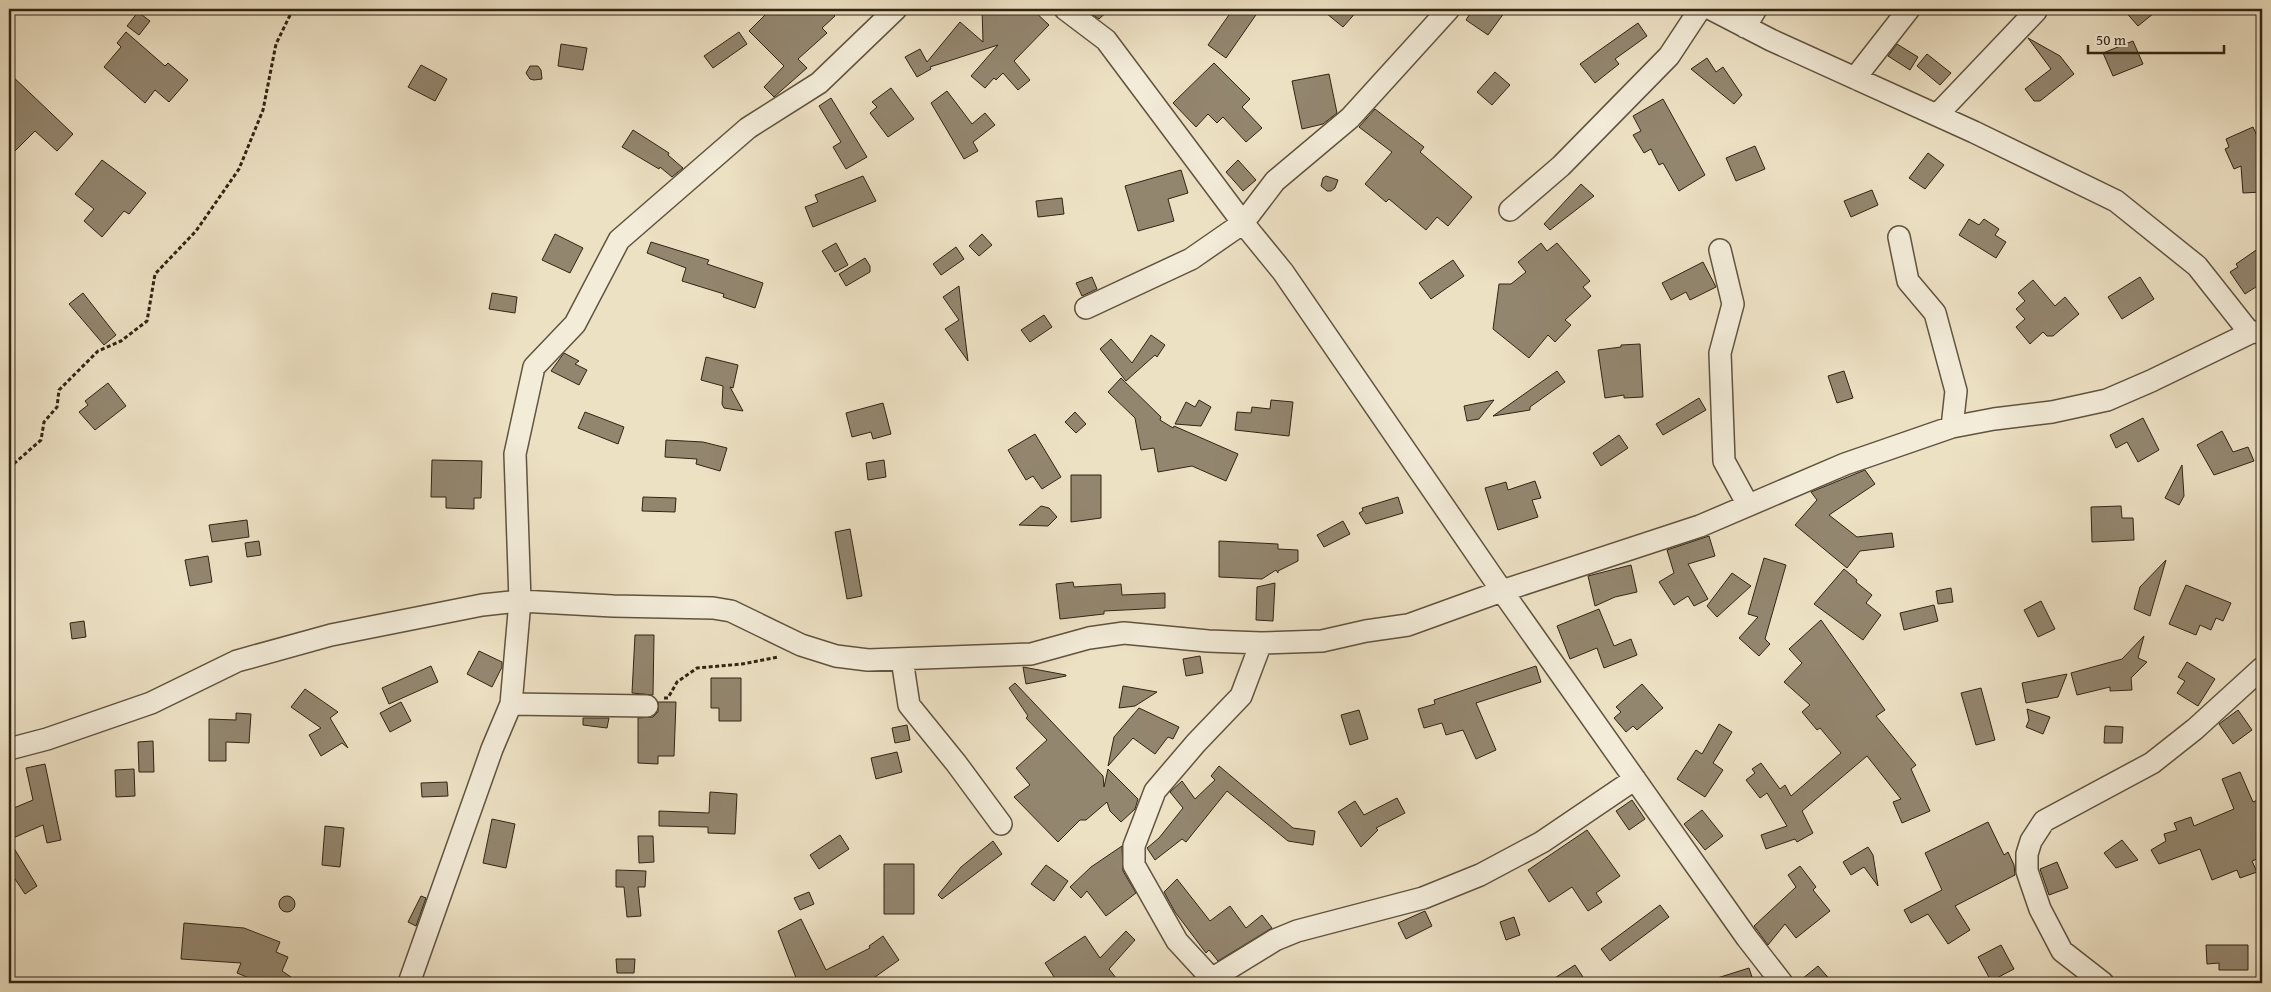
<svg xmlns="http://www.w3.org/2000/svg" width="2271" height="992" font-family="'Gentium Book Plus',serif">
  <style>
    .building { fill: #93866f; stroke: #312413 }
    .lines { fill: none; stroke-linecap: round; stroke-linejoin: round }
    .minor-casing { stroke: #60533f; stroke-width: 24 }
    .path { stroke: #312413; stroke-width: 3; stroke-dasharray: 4 2.5; stroke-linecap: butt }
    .minor { stroke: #f3ecd9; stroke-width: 21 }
  </style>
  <rect width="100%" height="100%" fill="#ede1c4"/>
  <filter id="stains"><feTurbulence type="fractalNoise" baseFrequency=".004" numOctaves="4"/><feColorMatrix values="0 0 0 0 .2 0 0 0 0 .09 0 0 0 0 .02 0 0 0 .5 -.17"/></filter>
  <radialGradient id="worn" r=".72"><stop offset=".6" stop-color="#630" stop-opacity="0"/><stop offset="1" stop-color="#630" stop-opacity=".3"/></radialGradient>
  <!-- building -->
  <path class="building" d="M771,9H828L835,16L822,28L827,33L798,59L807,68L774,97L764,87L784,66L749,31Z
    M982,9H1032L1049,25L1014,61L1030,80L1018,90L1003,73L996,80L994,78L985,88L971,76L998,45L930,67L931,69L917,77L905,57L920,49L927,62L960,22L983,42Z
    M1085,9H1110L1099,19Z
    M1233,9H1260L1226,58L1208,45Z
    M1321,9H1359L1343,27Z
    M1473,9H1507L1488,35L1466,20Z
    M2123,9H2159L2138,26Z
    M138,12L150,21L139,35L127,26Z
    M1638,23L1647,36L1615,59L1619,64L1595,83L1580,64Z
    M126,32L165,66L168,63L188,80L169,102L155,90L145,103L104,67L121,47L117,43Z
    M739,32L747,44L713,68L704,56Z
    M2028,38L2060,56L2074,74L2040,101H2034L2025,89L2051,69Z
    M2133,41L2143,64L2113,76L2103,53Z
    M561,44L587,48L583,70L558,66Z
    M1897,44L1918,57L1910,70L1888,56Z
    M1927,54L1951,73L1940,85L1917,66Z
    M1707,58L1716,72L1723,67L1742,95L1734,104L1691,69Z
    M1214,63L1250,99L1242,107L1262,128L1246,142L1223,117L1217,123L1208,114L1196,127L1173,103Z
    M421,65L447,79L435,101L408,87Z
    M530,66H538L541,70L542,79L534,80L530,79L526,73Z
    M1495,72L1510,85L1492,105L1477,92Z
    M9,73L73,134L57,151L35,131L9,157Z
    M1329,74L1337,113L1323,124L1302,129L1292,81Z
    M891,88L914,119L888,137L870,113L877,107L872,102Z
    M947,91L972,124L985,113L995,125L973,142L978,151L964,159L931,103Z
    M831,98L867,157L846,169L833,147L841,142L819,106Z
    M1663,99L1705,175L1679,191L1663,163L1659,165L1651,149L1644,153L1633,135L1641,131L1633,116Z
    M1375,109L1424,147L1420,152L1472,197L1448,226L1437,217L1426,230L1389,199L1386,202L1365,184L1392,152L1359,127Z
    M2253,127L2262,147V192L2243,193L2241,166L2234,169L2225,149L2229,147L2226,139Z
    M633,130L669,153L668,155L683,168L672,177L660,167L659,169L622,147Z
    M1755,146L1765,169L1736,181L1726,158Z
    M1928,153L1944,165L1925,189L1909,178Z
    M102,160L146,193L129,214L124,211L102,237L84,221L94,209L75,194Z
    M1238,160L1256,180L1243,191L1226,172Z
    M1181,170L1188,193L1168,199L1174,221L1138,231L1125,186Z
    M863,176L876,201L813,227L805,207L818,202L815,195Z
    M1326,176L1338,180L1335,188L1331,191H1327L1321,186L1323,178Z
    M1581,184L1594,196L1550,230L1544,224Z
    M1872,190L1878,205L1851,217L1844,201Z
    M1062,198L1064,214L1038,217L1036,201Z
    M1969,219L1979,225L1984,219L1999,229L1995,235L2006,242L1996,258L1959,235Z
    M555,234L583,248L570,273L542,260Z
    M982,234L992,245L979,256L969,246Z
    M651,242L709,260L707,264L763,283L755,308L723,297L724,294L682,281L686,268L647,253Z
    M836,243L848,265L835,272L822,251Z
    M1541,243L1547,251L1557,243L1590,281L1583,287L1591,296L1565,320L1571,325L1555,342L1548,335L1529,358L1493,329L1499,284H1511L1526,272L1518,262Z
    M2262,246V283L2245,294L2230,272L2238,267L2236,264Z
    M956,247L964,259L941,275L933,264Z
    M865,258L870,266V272L846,286L839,274Z
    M1453,260L1464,276L1431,299L1419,283Z
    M1703,262L1716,287L1690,300L1686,292L1671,300L1662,283Z
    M1092,277L1097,289L1082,296L1076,283Z
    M2140,277L2154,299L2122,319L2108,297Z
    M2033,280L2055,306L2065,297L2079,314L2053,336H2047L2043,332L2030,344L2016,327L2025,319L2016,309L2025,301L2018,293Z
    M959,286L963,321L968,361L945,329L959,320L943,297Z
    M83,293L116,335L104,345L69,304Z
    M492,293L517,297L515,313L489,309Z
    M1044,315L1052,327L1030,342L1021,330Z
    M1151,335L1165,345L1157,357L1155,355L1126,381L1100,349L1111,339L1132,363Z
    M1640,344L1643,397L1624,398V395L1605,398L1598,350L1621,347V345Z
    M564,353L579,361L575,364L587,370L579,385L551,371Z
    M706,357L738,365L733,388L730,387L743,411L724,408L722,404L723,386L701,380Z
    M1557,371L1565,382L1530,407V410L1493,416Z
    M1844,371L1853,398L1837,403L1828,376Z
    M1121,378L1161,417L1160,420L1173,428L1174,426L1238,454L1226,481L1192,466L1158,472L1154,448L1141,450L1135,418L1108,392Z
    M108,383L126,406L95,430L79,412L88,405L85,401Z
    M1699,398L1706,410L1663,435L1656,424Z
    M1199,400L1211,407L1201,426L1175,424L1186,402L1195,407Z
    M1271,400L1293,402L1289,436L1235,430L1237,412L1251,413L1252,407L1270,409Z
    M1494,400L1479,419L1467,421L1464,406Z
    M883,403L891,434L873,439L871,432L852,437L846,413Z
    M585,412L624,427L618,444L578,428Z
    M1075,412L1086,424L1076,433L1065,422Z
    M2143,418L2159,450L2138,462L2127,442L2116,448L2110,435Z
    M2222,431L2233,452L2248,447L2254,461L2214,475L2197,445Z
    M1035,434L1061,477L1042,489L1033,476L1026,480L1008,450Z
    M1619,435L1628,448L1601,466L1593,453Z
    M666,440L703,442L727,448L720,471L696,464L697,459L665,457Z
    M432,460L482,461L481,498H474V509L446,508V497H431Z
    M884,460L886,477L868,480L866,463Z
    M2182,465L2184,496L2179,505L2165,498Z
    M1865,470L1875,484L1829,515L1857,537L1892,533L1894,547L1860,551L1847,568L1795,525L1817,500L1811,492Z
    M1071,475H1101V518L1071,522Z
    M1535,481L1541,498L1532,500L1538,517L1498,530L1485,488L1506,482L1508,490Z
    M643,497L676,498L675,512L642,511Z
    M1398,497L1403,513L1366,524L1359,513L1363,511L1362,508Z
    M1041,506L1049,508L1057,517L1048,526L1019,525Z
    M2121,506L2122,518H2133L2134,540L2092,542L2091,507Z
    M247,520L249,537L212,542L209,525Z
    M1343,521L1350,534L1324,547L1317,535Z
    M850,529L862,596L847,599L835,532Z
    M1709,536L1715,556L1688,564L1708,599L1694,606L1688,596L1674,605L1659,582L1674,573L1667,550Z
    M259,541L261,555L247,557L245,543Z
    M1219,541L1278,544V549L1298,550V561L1278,571V573L1276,570L1262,579L1219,577Z
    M208,556L212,582L190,586L185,560Z
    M1764,558L1786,565L1765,639L1770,644L1759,656L1739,638L1758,617L1748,614Z
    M2166,560L2150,616L2134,609L2140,587Z
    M1631,565L1637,592L1615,597L1595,606L1588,576Z
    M1844,569L1857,580L1856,582L1872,595L1866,603L1881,615L1863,640L1814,604Z
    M1732,573L1751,586L1717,617L1707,606Z
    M1073,582L1074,587L1121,584L1122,595L1165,593V608L1104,611V614L1060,619L1056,584Z
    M1275,583L1273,621L1256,620L1257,587Z
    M2186,585L2231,603L2223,621L2216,618L2211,630L2200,625L2196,635L2169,624Z
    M1951,588L1953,602L1938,604L1936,591Z
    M2041,601L2055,629L2038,637L2024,610Z
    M1934,605L1938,621L1904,630L1900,613Z
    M1599,609L1614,646L1631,639L1637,655L1604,668L1597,648L1570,659L1557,626Z
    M1821,620L1885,710L1876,716L1916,765L1911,769L1930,811L1902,823L1893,802L1901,799L1867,756L1802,811L1813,833L1797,842L1795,839L1766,849L1761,835L1787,826L1767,793L1760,798L1746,780L1755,773L1752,769L1761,763L1780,789L1785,785L1791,796L1841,753L1820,728L1817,730L1802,712L1810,705L1784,682L1802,663L1789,649Z
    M84,621L86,637L72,639L70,623Z
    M635,635H654L653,695L632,693Z
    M2144,636L2138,658L2147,662L2131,678L2132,690L2110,691V687L2077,695L2071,673L2122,659Z
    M479,651L502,662V667L492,687L467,674Z
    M1200,656L1203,673L1186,676L1183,659Z
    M2187,662L2215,679L2198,706L2177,693L2185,681L2178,677Z
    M431,666L438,682L389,704L382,688Z
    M1536,666L1541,682L1476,703L1496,750L1476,759L1463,730L1446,735L1442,723L1424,728L1418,709L1435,704L1434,700Z
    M1023,667L1066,675V676L1026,684Z
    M2067,674L2058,697L2026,703L2022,683Z
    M711,678H741V721H719V708H711Z
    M1015,683L1103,776L1104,787L1108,769L1138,799L1135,809L1121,822L1110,811L1107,802L1086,820H1080L1058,842L1014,797L1030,785L1016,768L1047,740L1026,718L1028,716L1009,688Z
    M1642,684L1663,708L1637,730L1633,726L1626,732L1614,718L1621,712L1616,707Z
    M1123,686L1157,692L1135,706L1119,708Z
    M1981,688L1995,740L1976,745L1961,693Z
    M305,689L338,712L330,718L348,748L342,743L321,756L309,735L321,728L291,707Z
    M401,702L411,721L390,732L380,713Z
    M658,702H676L674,756H658V764L638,763V718L653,717L658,712Z
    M1139,708L1179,727L1173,739L1168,737L1155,754L1133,738L1108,766L1114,737Z
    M2027,709L2050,717L2043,734L2026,727L2029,720Z
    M1359,710L1368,739L1350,745L1341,715Z
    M2238,710L2252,730L2233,744L2219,724Z
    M236,713L251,714L249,743L226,742V761H209V719L236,720Z
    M583,718H609L607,728L583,725Z
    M1719,724L1732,732L1713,763L1723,770L1705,797L1677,779L1696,750L1702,754Z
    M907,725L910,740L895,743L892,728Z
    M2105,726L2123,727L2122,743H2104Z
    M153,741L154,772H139L138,742Z
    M897,752L902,772L876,779L871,758Z
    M45,764L61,840L47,843L43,825L13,838L9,827V810L33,800L26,768Z
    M1219,766L1293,828L1315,831L1313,845L1288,841L1227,791L1186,842L1182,839L1155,860L1147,848L1159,838L1183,808L1170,792L1182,781L1195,799L1215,780L1211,776Z
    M134,769L135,796L116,797L115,770Z
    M2240,772L2253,802L2262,798V857L2252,861L2257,872L2240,878L2237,870L2212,880L2200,849L2159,864L2151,850L2166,841L2164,834L2177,830L2174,823L2191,817L2194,826L2234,809L2222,779Z
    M447,782L448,796L422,797L421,783Z
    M710,792L737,794L735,834L708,833V827L659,826V811L709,813Z
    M1397,798L1405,813L1376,828L1378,830L1361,847L1338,812L1355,801L1364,815Z
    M1632,800L1645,819L1629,830L1616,811Z
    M1702,810L1723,836L1705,850L1684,824Z
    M492,819L515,824L506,868L483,863Z
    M1988,822L2004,855L2008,852L2014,865L2015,875L1955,906L1970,930L1948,944L1928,914L1911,923L1904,910L1942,890L1925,853Z
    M325,826L344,828L340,867L322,865Z
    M1587,830L1620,876L1596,893L1602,902L1588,911L1572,887L1549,902L1528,870Z
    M840,835L849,849L819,869L810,855Z
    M638,836H653L654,862L639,863Z
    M9,840L37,886L25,894L9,870Z
    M2122,840L2138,860L2116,868L2104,853Z
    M993,841L1002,854L942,899L938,895L961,867Z
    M1122,846L1123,871L1136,893L1106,916L1087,891L1081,898L1070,887L1091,867Z
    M1868,847L1873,855L1878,886L1864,867L1851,875L1843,862Z
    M2057,862L2068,888L2049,895L2040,869Z
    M884,864H914V914H884Z
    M1046,865L1068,881L1054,901L1031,884Z
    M1800,866L1816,887L1813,890L1830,911L1796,938L1785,924L1768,945L1754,926L1796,887L1788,875Z
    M616,870L646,871L645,887H638L641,916L627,917L624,887H616Z
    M1177,879L1210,921L1230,906L1246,928L1262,915L1272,928L1218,961L1209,950L1206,953L1175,912L1164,892Z
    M809,892L814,904L800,910L794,898Z
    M421,896L426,898L416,926L408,922Z
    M279 904a8 8 0 1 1 16 0a8 8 0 1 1-16 0Z
    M1660,905L1669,917L1610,961L1601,949Z
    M1425,911L1432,926L1406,939L1398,923Z
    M1514,917L1520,935L1506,940L1500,922Z
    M801,919L826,970L870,948L869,946L883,936L899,960L875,977L881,983H798L778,931Z
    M184,923L244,928L280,942L276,952L288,957L282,971L300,983H261L237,973L241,963L181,959Z
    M1126,931L1135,940L1109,969L1120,983H1058L1045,963L1085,936L1100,958Z
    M2001,945L2014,969L1991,981L1978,957Z
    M2206,945H2248V970H2219V963L2207,964Z
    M616,959H635L634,973H617Z
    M1575,965L1587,983H1547Z
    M1818,966L1833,983H1797Z
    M1749,968L1754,983H1711V980Z"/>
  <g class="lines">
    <!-- minor casing -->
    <g class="minor-casing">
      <path id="minor" d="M1065,9L1106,40L1243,223L1283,272L1502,591L1747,938L1782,983
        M1711,9L1771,40L1974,132L2116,201L2197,266L2250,333
        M1745,27L1756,9
        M1855,78L1909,9
        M1937,115L2036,11
        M1510,210L1561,166L1669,56L1700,9
        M1899,237L1908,281L1935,313L1956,391L1952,427
        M1720,250L1733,304L1720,353L1724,461L1748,505
        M1086,308L1191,259L1243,223L1275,181L1350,118L1449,9
        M902,659L909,705L956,763L1001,824
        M511,704L647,706
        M9,749L47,739L151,703L237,661L331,635L482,605L520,601L613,606L713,608L731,611L801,645L836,656L868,660L1031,654L1089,638L1124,633L1208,641L1261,643L1322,641L1366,631L1408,625L1502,591L1700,526L1845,464L1952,427L1994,419L2052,412L2107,400L2151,381L2250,333L2262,331
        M1211,978L1177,941L1134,865V846L1155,791L1196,743L1241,696L1261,643
        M409,983L492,749L511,704L520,601L515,454L534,367L575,324L619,240L748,128L819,83L896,9
        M1205,983L1275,940L1297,931L1423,898L1480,875L1542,842L1635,779
        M2103,983L2062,951L2040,909L2027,871V854L2031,841L2044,821L2152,763L2195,729L2262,668"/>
    </g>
    <!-- path -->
    <path class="path" d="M9,468L41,440L44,422L57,407L59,390L98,351L121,341L147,321L155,274L196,231L239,169L263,110L276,44L293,9
      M664,698H668L677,682L697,668L742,664L778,657"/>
    <!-- minor -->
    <use href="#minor" class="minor"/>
  </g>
  <!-- margin -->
  <rect width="2271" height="992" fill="none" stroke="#ede1c4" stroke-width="30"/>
  <rect x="10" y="10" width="2251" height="972" fill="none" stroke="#312413" stroke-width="2.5"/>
  <rect x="15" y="15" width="2241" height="962" fill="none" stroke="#312413"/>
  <!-- scale -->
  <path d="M2088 45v8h136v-8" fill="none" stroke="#312413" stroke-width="2.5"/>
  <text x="2096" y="45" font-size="15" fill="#312413" stroke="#f3ecd9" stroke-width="4" paint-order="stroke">50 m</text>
  <rect width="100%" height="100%" filter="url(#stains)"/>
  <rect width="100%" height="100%" fill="url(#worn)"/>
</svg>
